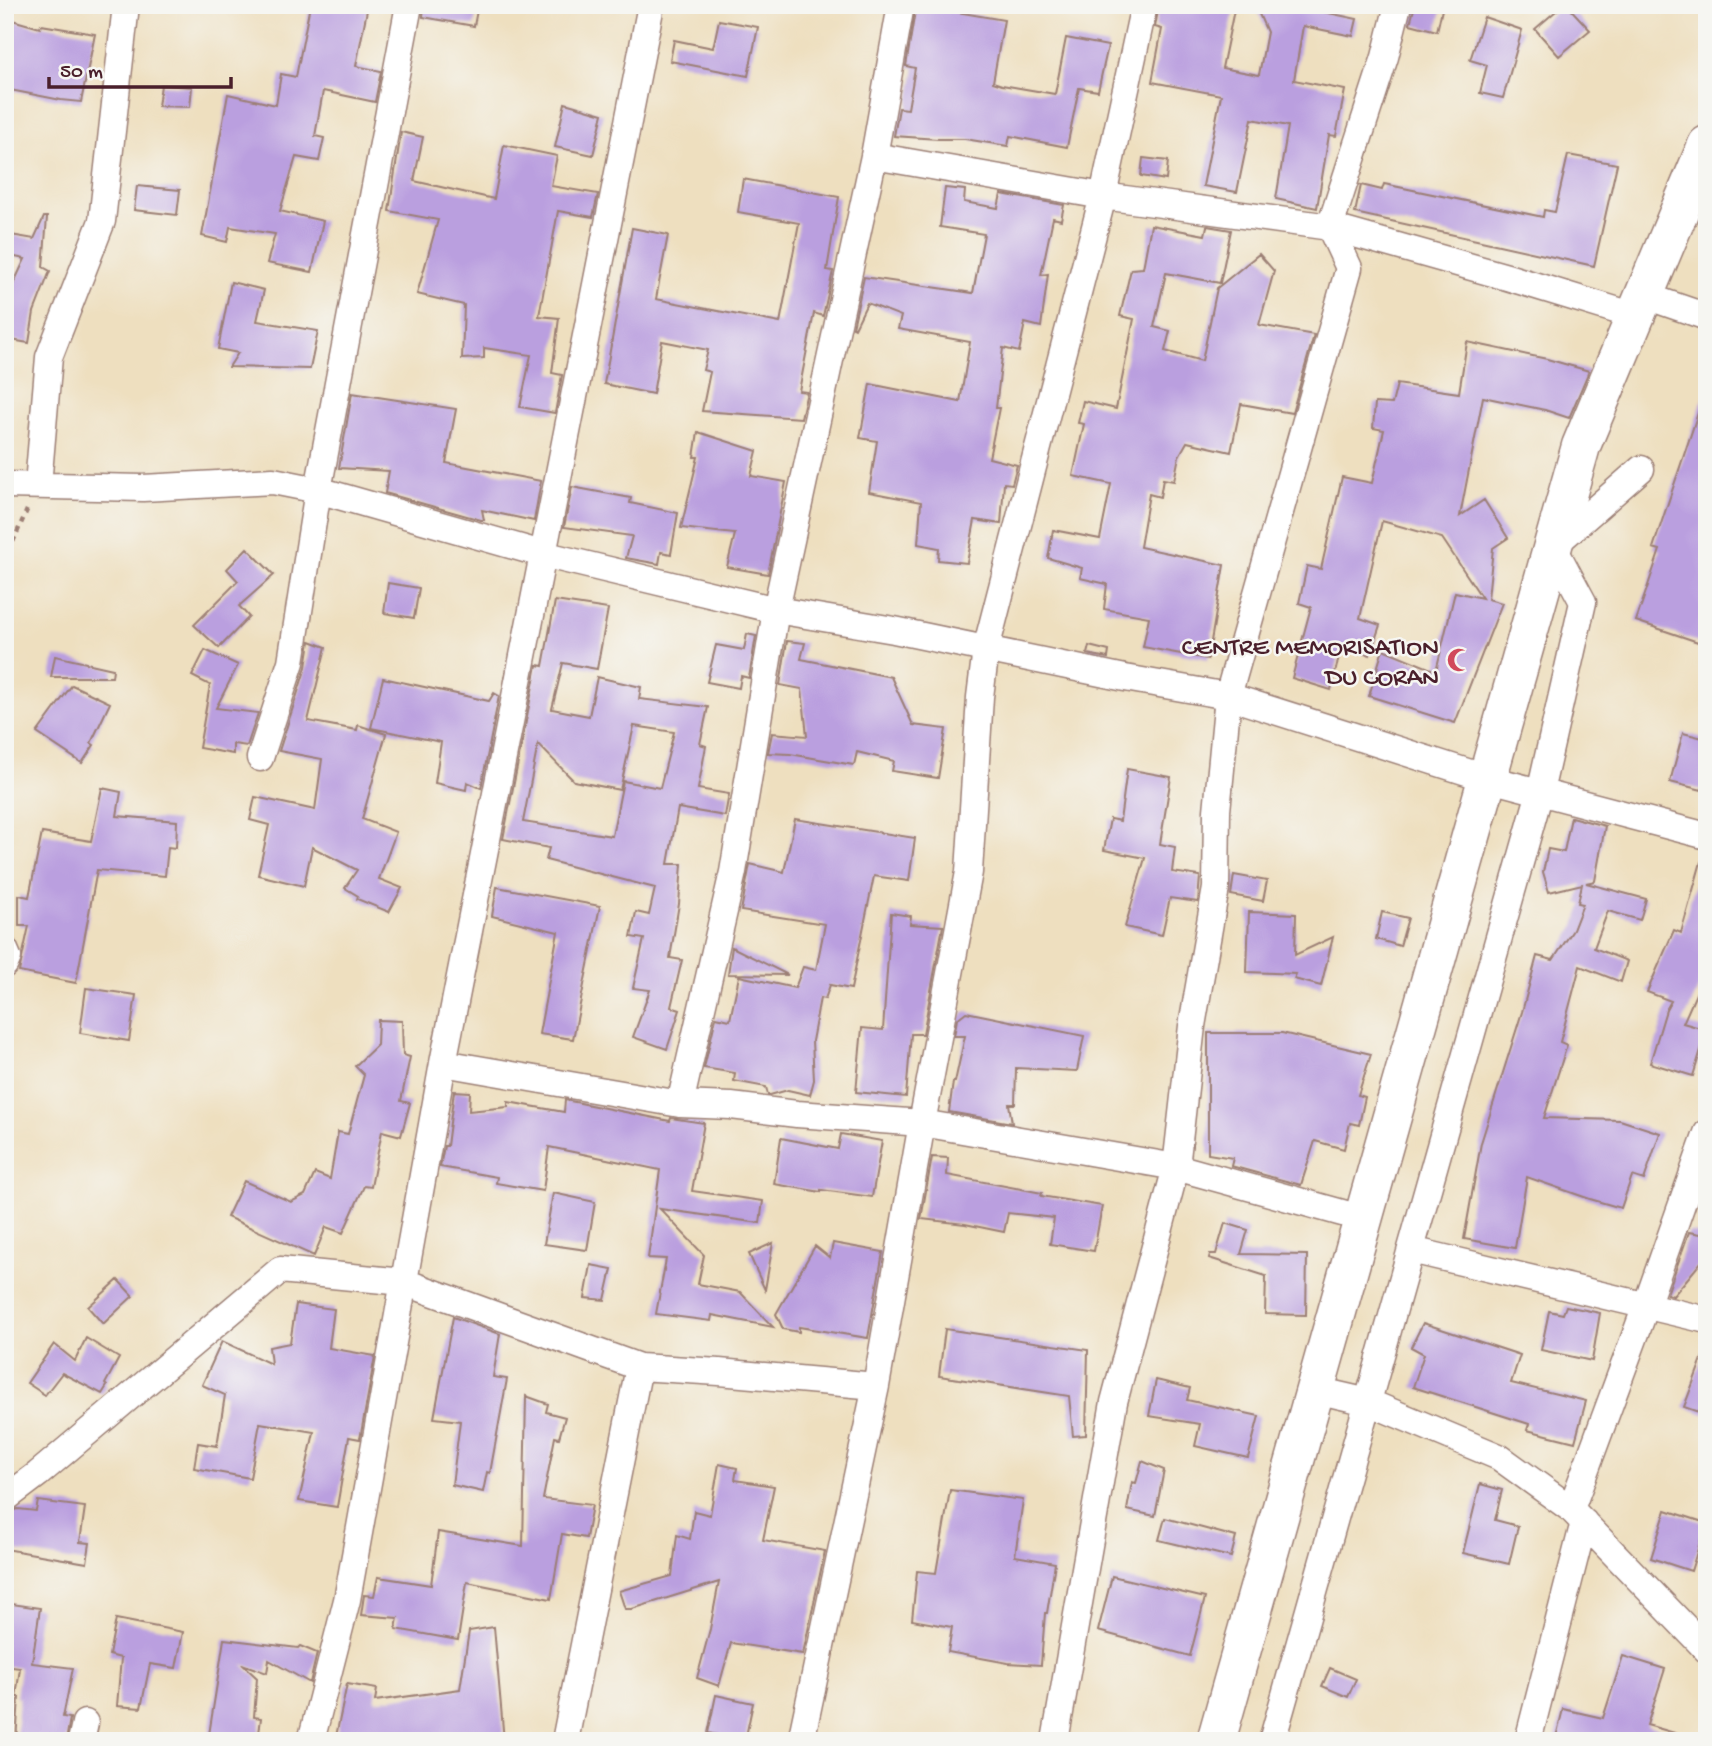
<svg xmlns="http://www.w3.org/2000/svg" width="1712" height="1746" font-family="'Gochi Hand',sans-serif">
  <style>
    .building { fill: #ba9fdf; fill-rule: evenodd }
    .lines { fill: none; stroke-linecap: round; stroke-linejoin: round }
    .minor-casing { stroke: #9c7f75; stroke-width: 29 }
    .highway-casing { stroke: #9c7f75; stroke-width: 41 }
    .path { stroke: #9c7f75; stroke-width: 4.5; stroke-dasharray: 5 5; stroke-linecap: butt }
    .minor { stroke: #fff; stroke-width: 26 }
    .highway { stroke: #fff; stroke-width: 38 }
    .labels { text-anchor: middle; stroke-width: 5; stroke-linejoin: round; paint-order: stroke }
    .poi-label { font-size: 26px; fill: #4a1f2b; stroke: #f6f6f2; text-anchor: end }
  </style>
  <rect width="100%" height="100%" fill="#f6f6f2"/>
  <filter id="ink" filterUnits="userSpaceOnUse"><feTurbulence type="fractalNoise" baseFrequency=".0143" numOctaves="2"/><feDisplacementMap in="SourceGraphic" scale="14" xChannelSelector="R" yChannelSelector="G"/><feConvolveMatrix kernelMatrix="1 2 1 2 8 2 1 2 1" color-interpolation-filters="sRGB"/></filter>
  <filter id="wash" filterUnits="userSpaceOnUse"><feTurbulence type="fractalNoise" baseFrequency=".00686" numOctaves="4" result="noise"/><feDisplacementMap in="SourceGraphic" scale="28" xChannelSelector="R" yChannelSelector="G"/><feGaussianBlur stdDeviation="1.57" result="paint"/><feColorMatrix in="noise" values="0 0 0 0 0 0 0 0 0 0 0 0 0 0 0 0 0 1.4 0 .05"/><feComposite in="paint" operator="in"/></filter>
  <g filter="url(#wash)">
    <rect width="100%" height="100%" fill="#eedfbf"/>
    <g id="blocks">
      <!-- building -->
      <path class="building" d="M310,5H368L356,66L381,71L375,102L323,91L315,136L324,138L319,161L296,157L280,211L323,221L312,272L267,263L275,234L230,227L227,242L202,236L228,94L276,105L281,74L296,77Z
        M424,5H478L474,26L423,17Z
        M916,5L1004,20L993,82L1002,85L1055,94L1066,38L1108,46L1098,91L1079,88L1067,147L1010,136L1008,146L965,139H938L894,136L899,108L908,109L915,68L906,66Z
        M1159,5H1235L1222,68L1259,75L1267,32L1255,5H1320L1319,11L1357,19L1353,36L1303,26L1294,80L1345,90L1336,136L1329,135L1317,208L1276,199L1288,126L1252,119L1237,192L1203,186L1221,95L1152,82L1162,29L1155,27Z
        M1415,5H1443L1437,31L1410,24Z
        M1563,5H1567L1590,30L1559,56L1535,29Z
        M1484,17L1522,30L1503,98L1480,93L1487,65L1470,60Z
        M5,18L40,28L41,25L95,34L81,102L61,100L5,89Z
        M719,20L758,27L748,76L670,61L674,40L713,48Z
        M161,85L192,87L190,107L158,106Z
        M565,103L603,114L593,155L555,147Z
        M401,132L423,137L414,181L494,199L504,145L557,156L551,186L598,194L593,217L558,211L539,316L559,318L552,373L562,375L555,413L520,407L531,355L484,348V358L462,359L464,305L417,294L438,220L389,211Z
        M1568,155L1617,164L1594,266L1355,213L1361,185L1382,190L1384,184L1543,217L1544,210L1555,212Z
        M1143,158L1168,161L1166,180L1141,176Z
        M743,179L839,197L827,270L833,271L823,316L814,313L799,391L807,392L801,418L702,411L710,372L703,370L708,350L662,341L653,394L604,384L632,228L668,235L656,299L780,323L799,223L738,212Z
        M137,186L180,190L177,215L134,210Z
        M945,188L965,190L964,202L998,208L1001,194L1064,205L1061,220L1053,218L1041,275L1048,274L1041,327L1025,323L1019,352L1003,348L996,408H999L989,458L1017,465L1012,484L1004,483L1001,524L975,520L967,563L938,560L939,548L918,544L921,502L869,492L877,441L860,438L870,384L960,402L970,342L898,329L901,316L867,303L855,328L853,327L864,277L973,293L984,234L940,227Z
        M44,217H47L43,267L50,271L34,312L29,343L5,339V302L25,259L5,255V234L34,239Z
        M1151,225L1205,235L1207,226L1231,230L1220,283L1166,273L1154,327L1170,331L1165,351L1202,361L1217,288L1259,254L1274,271L1259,325L1314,335L1292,413L1241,404L1231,452L1187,442L1179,456L1174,481L1163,479L1160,497L1149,494L1140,547L1224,565L1208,659L1143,647L1149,617L1104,609L1107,584L1080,578L1082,568L1048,558L1053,530L1100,539L1111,484L1073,476L1084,424L1078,423L1083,401L1116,409L1134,319L1120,316L1131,269L1143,268Z
        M231,282L264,290L257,321L318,331L310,369L229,367L238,353L218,349Z
        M1467,342L1547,359L1589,371L1569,418L1545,410L1483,397L1460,516L1484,500L1508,538L1493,548L1488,599L1502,603L1455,723L1369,696L1383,649L1436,671L1455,592L1482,598L1442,538L1382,521L1360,618L1380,625L1370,655L1341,648L1331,690L1292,678L1311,607L1299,603L1307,566L1321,569L1342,477L1372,483L1384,430L1373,428L1375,403L1392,404L1397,384L1459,393Z
        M352,393L456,409L446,463L541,481L534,521L482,510L484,520H481L385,493L389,471L339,468Z
        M1703,398L1707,399V645L1636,621L1660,550L1653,548Z
        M698,432L757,451L751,476L786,482L768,574L727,567L735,534L681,528L698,457H694Z
        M572,487L631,498L630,503L678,513L671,554L661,552L659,564L626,558L632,536L564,527Z
        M247,548L274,575L239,606L249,617L219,648L194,625L238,581L227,569Z
        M388,583L419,588L414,618L384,613Z
        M555,601L608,609L597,669L563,663L552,709L589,716L597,677L641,687L639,699L708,707L700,744L706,746L698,789L729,794L725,816L678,808L668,864H682L679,904L670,958L682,960L671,1007L680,1010L667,1049L633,1037L650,990L633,988L644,939L631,937L636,912L649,915L655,888L546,860L549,848L503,839L537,665L543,666ZM634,726L674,732L660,788L623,781L612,836L523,822L538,744L574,781L620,790Z
        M747,634L756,636L749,678L741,676L739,688L707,682L716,645L744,650Z
        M310,641L326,647L308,721L357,730L358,725L386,734L362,819L396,832L379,879L402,888L389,912L357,899L358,896L345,888L357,870L312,847L304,886L258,875L269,825L250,820L255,797L315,810L322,759L279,751L306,667Z
        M787,641L805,643L801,659L891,677L913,725L946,729L938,778L892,771L894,761L857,752L854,765L790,754L768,753L772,733L807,736L802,689L780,685Z
        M1089,646L1109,651L1108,658L1087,654Z
        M205,650L238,665L216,708L258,713L247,746L233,744V754L199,748L210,685L192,676Z
        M55,656L113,669L112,677H51Z
        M383,678L489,701L494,693L499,696L481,788L467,782L466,790L435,783L441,742L371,728Z
        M72,685L110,703L91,743L94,745L82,763L37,733Z
        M1683,733L1707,739V772L1702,790L1670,782Z
        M1127,769L1171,777L1160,844L1175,847L1172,872L1200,876L1198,902L1170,898L1162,935L1125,927L1145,858L1104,850L1110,819L1120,821Z
        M102,788L121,792L117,816L177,821L176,848L168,847L165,876L97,870L76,983L19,972L29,926H19V895L29,897L42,833L91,841Z
        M1571,817L1605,826L1595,881L1586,883L1646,899L1640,920L1608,911L1594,948L1627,961L1621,982L1580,966L1560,1042L1567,1045L1544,1118L1620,1120L1660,1133L1644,1180L1632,1176L1621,1208L1590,1199L1527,1177L1515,1248L1464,1239L1481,1143L1522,1012L1537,956L1553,960L1573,930L1583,904L1578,903L1582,884L1549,892L1543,872L1548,849L1564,852Z
        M795,819L915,838L909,881L874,876L851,989L830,985L825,999L820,998L812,1041L814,1080L810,1095L788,1090L770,1095H768L766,1087L734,1081L735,1073L704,1068L716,1017L730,1020L739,976L795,988L803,967L816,970L825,924L741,911L750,864L784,872Z
        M1701,862L1707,863V969L1683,1023L1707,1030L1693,1076L1650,1063L1666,1010L1671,1001L1647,992L1674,930L1681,933Z
        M1234,875L1267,881L1263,901L1231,895Z
        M497,887L600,906L573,1039L539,1034L558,932L492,916Z
        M1249,912L1296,914L1295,955L1333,937L1321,986L1294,979L1296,974L1247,972Z
        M1382,912L1408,918L1400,946L1376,939Z
        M891,913L911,916L910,924L943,926L923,1034H911L906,1097L856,1092L862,1028L883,1030Z
        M732,947L788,975L728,974Z
        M86,988L136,995L129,1041L80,1033Z
        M966,1012L1084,1036L1077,1071L1016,1068L1015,1104H1009L1012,1123L949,1112L953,1082H955L965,1036H954L957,1019Z
        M378,1020L402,1021L403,1055L410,1057L401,1101L410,1103L401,1136L382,1131L371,1187L364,1186L343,1233L326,1227L314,1256L227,1217L244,1181L291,1202L305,1195L315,1173L330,1179L338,1132L348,1134L364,1075L355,1066L377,1045Z
        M1208,1033H1282L1371,1054L1358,1095L1365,1097L1359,1125L1350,1123L1344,1149L1315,1141L1301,1185L1231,1166L1233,1158L1208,1154Z
        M454,1091L470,1092L469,1111L508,1107V1102L564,1112L565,1100L670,1121L671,1118L704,1123L692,1191L763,1201L760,1223L660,1209L704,1255L698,1284L740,1292L773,1327L712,1315L711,1321L656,1314L666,1259L648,1258L660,1170L549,1147L543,1191L496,1183L497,1177L440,1167L444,1146H447Z
        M841,1134L882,1141L872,1197L821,1190V1192L774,1184L781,1138L838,1149Z
        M932,1157L948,1158L947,1175L1042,1193L1041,1196L1102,1206L1094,1251L1050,1244L1054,1218L1008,1213L1004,1232L965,1224L921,1219Z
        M553,1193L595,1202L587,1250L544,1244Z
        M1225,1223L1248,1230L1241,1254L1307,1255L1306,1315L1265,1314L1266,1276L1209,1258L1210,1254H1216Z
        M1689,1232L1707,1235V1255L1673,1296L1667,1294Z
        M773,1243L765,1290L749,1254Z
        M833,1243L883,1252L868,1338L799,1327V1332L783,1329L776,1314L815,1246L830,1258Z
        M591,1265L612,1269L605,1300L585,1298Z
        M118,1280L133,1296L103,1324L88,1307Z
        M296,1304L334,1309L329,1348L375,1356L360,1439L349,1437L337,1507L299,1501L314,1432L260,1423L250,1478L194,1468L198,1443L217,1446L225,1395L202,1385L222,1341L271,1364L269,1347L290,1343Z
        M1566,1306L1600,1313L1592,1361L1541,1350L1549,1311L1563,1314Z
        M453,1317L500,1334L493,1377L507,1379L490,1473L487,1472L483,1492L452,1485L460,1421L434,1418Z
        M1423,1323L1520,1355L1511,1383L1586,1401L1575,1442L1527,1430L1529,1424L1413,1387L1424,1354L1411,1347Z
        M945,1329L1088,1350L1086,1435L1073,1436L1069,1396L939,1376Z
        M86,1338L119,1358L105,1384L107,1386L102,1394L62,1373L45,1395L27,1383L54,1344L75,1361Z
        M1705,1351H1707V1415L1684,1407Z
        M1156,1380L1190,1388L1187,1400L1259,1416L1248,1458L1195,1446L1200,1424L1149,1416Z
        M526,1396L548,1404L546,1412L565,1417L559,1438L555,1437L543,1499L592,1505L586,1538L562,1534L551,1599L467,1582L458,1640L396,1629L398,1618L361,1615L364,1595L374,1596L378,1577L431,1585L438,1532L523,1546Z
        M1142,1461L1164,1470L1155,1516L1127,1510L1132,1482L1136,1483Z
        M719,1464L737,1468L735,1480L774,1486L763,1540L825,1551L803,1654L731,1643L719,1686L697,1678L710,1629L719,1582L632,1609H625L619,1591L672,1576L677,1535L690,1539L694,1511L710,1515Z
        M1480,1484L1502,1490L1495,1520L1518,1526L1509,1564L1463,1553Z
        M950,1490L1023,1500L1015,1556L1055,1563L1047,1613H1045L1041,1665L1008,1663L948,1652L952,1627L912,1620L917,1571L936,1573Z
        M38,1501L85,1507L80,1542L90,1543L87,1563L5,1549V1514L18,1509L36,1511Z
        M1666,1510L1706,1523L1691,1571L1651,1558Z
        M1165,1518L1236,1537L1231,1557L1159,1540Z
        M1112,1576L1205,1598L1190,1656L1098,1631Z
        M5,1603L40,1608L32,1663L73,1668L63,1717L70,1718L66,1741H16L19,1697H16L20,1668L5,1666Z
        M116,1619L183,1632L176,1668L150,1664L141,1708L117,1706L121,1658L109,1655Z
        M494,1627L504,1741H335L347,1684L377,1689L375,1701L460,1689L469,1631Z
        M224,1639L298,1648L300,1646L317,1653L310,1683L269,1660L267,1673L242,1664L257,1678L254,1717L261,1718L258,1741H208Z
        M1623,1656L1665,1669L1647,1725L1685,1736L1684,1741H1555L1563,1709L1603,1718Z
        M1330,1668L1356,1679L1348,1697L1322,1686Z
        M716,1695L753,1703L745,1741L708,1733Z"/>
    </g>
  </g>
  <g filter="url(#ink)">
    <use href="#blocks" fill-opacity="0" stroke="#9c7f75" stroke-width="2"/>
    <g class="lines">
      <!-- minor casing -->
      <g class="minor-casing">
        <path id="minor" d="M1398,5L1385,57L1330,227L1507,277L1635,316
          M874,156L1103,196L1330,227L1349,268L1228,696L1217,811L1216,888L1192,1026L1176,1167L1114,1402L1055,1741
          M1643,295L1707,317
          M5,485L143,488L273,481L318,490L542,554L776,610L894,630L1125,678L1228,696L1486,778L1707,836
          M38,485L49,357L102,221L126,5
          M260,758L291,662L318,490L409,5
          M5,950L8,957L5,964
          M443,1063L680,1104L731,1106L797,1114L922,1123L1176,1167L1364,1219
          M680,1104L733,872L776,610L874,156L901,5
          M1411,1250L1707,1320
          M1316,1390L1368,1402L1499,1457L1571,1509L1707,1650
          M5,1499L38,1474L280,1270L404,1282L639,1367L719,1372L876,1386
          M1571,1509L1646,1306L1707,1133
          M81,1741L85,1723
          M311,1741L347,1600L443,1063L651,5
          M565,1741L639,1367
          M801,1741L876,1386L922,1123L969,872L980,697L986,649L1103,196L1144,5
          M1272,1741L1540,792L1583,602L1553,546L1641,469
          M1528,1741L1584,1522"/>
      </g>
      <!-- highway casing -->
      <g class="highway-casing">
        <path id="highway" d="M1216,1741L1581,446L1707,145"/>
      </g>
      <!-- path -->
      <path class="path" d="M5,560L27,510"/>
      <!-- minor -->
      <use href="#minor" class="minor"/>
      <!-- highway -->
      <use href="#highway" class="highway"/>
    </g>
  </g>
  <!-- icons -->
  <defs>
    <g id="mosque-bare" transform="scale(1.89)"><path d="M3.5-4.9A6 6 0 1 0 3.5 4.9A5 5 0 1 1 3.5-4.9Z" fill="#d1495b" stroke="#f6f6f2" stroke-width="2.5" paint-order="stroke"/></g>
  </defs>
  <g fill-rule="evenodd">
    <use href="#mosque-bare" x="1459" y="660"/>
  </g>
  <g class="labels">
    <!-- poi labels -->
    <g class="poi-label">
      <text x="1439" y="654">CENTRE MEMORISATION<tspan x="1439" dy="30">DU CORAN</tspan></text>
    </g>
  </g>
  <!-- margin -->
  <rect width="1712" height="1746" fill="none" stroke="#f6f6f2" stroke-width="28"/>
  <!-- scale -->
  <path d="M49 77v10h182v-10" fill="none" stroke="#4a1f2b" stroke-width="3.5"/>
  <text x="60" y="77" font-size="21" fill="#4a1f2b" stroke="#f6f6f2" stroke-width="5" paint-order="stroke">50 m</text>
</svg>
